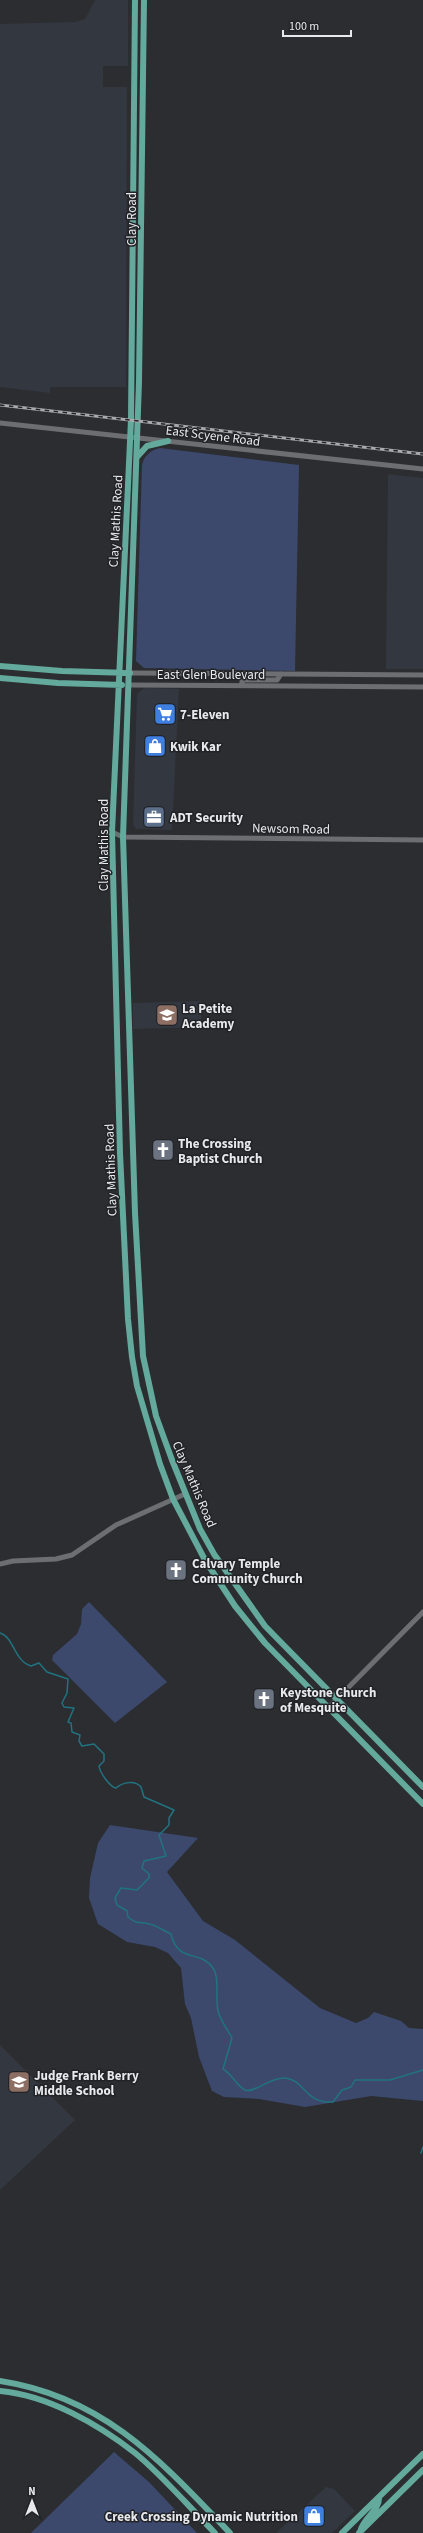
<svg xmlns="http://www.w3.org/2000/svg" width="423" height="2533" font-family="'Source Sans 3',sans-serif">
  <style>
    .built { fill: #333740 }
    .green { fill: #3c496c }
    .lines { fill: none; stroke-linecap: round; stroke-linejoin: round }
    .stream { stroke: #217381; stroke-width: 1.5 }
    .minor { stroke: #6c6e72; stroke-width: 5 }
    .major { stroke: #63a99c; stroke-width: 6 }
    .rail-casing { stroke: #a8a9ac; stroke-width: 3 }
    .rail { stroke: #212327; stroke-width: 1.5; stroke-dasharray: 4.5; stroke-linecap: butt }
    .labels { text-anchor: middle; stroke-width: 3; stroke-linejoin: round; paint-order: stroke }
    .street-label { font-size: 13px; fill: #e8e9ec; stroke: #212327 }
    .poi-label { font-size: 13px; font-weight: bold; fill: #e8e9ec; stroke: #212327; text-anchor: start }
  </style>
  <rect width="100%" height="100%" fill="#2b2d31"/>
  <!-- built -->
  <path class="built" d="M95,0H128V66H103V87H127L126,387H50V393L0,387V24L75,22L85,19Z
    M388,474L423,478V669H386Z
    M144,688L179,689L172,830L136,829L133,824L137,694Z
    M201,1001V1027L133,1029V1003Z
    M0,2045L75,2120L0,2190Z
    M326,2487L334,2489L355,2511L332,2533H276Z"/>
  <!-- green -->
  <path class="green" d="M160,448L299,465L295,671L144,668L136,661L142,465C144,456 150,450 160,448Z
    M89,1602L167,1682L115,1723L52,1660L53,1655L77,1634L81,1624L82,1609Z
    M110,1825L198,1838L167,1872L203,1921L235,1940L320,2008L356,2023L368,2018L374,2012L401,2021L409,2028L423,2029V2101L371,2096L305,2107L259,2099L224,2097L212,2091L199,2057L191,2018L185,2004L181,1968L168,1953L155,1947L127,1942L98,1924L89,1898L90,1878L98,1843Z
    M114,2452L149,2482L197,2533H31Z"/>
  <g class="lines">
    <!-- stream -->
    <path class="stream" d="M0,1633C14,1637 14,1661 31,1666L39,1663L47,1672L68,1679L67,1693L62,1703L64,1707L74,1708L68,1722L71,1723L72,1732L80,1735L79,1741L82,1746L94,1744L104,1754V1761L99,1766C100,1773 110,1787 116,1788C123,1782 135,1780 141,1787L144,1797L174,1810L169,1818V1825L159,1835L166,1856L144,1861L142,1868L149,1874V1878L137,1890L121,1888L115,1898L117,1905L127,1911L128,1917C139,1926 140,1921 149,1924C156,1925 164,1931 171,1934C178,1964 200,1949 213,1968C220,1979 215,1999 218,2011C220,2020 228,2030 232,2038L223,2069C232,2074 236,2085 245,2090C253,2094 270,2077 285,2078C305,2080 305,2104 333,2102L342,2090L351,2087L355,2080H390L423,2070
      M421,2153L423,2147"/>
    <!-- minor -->
    <path class="minor" d="M0,423L423,469
      M130,673L423,675
      M129,685L423,687
      M242,685V680H277L281,674
      M112,832L123,837L423,840
      M0,1564L13,1561L56,1559L72,1555L116,1525L185,1494
      M328,1708L423,1612"/>
    <!-- major -->
    <path class="major" d="M135,0L131,420L112,832L120,1153L128,1319L132,1357L137,1386L160,1464L173,1499L205,1560L235,1606L265,1643L423,1804
      M144,0L139,382L123,837L135,1213L143,1356L156,1416L172,1460L200,1529L214,1554L265,1626L423,1787
      M137,457L147,446L168,441
      M0,666L62,671L130,673
      M0,678L58,683L122,685
      M0,2381C104,2397 161,2461 230,2533
      M0,2391C47,2395 98,2424 135,2453C161,2474 190,2508 215,2533
      M360,2532C363,2517 380,2511 379,2497
      M342,2533L423,2454
      M359,2533L423,2470"/>
    <!-- rail casing -->
    <g class="rail-casing">
      <path id="rail" d="M0,405L423,454"/>
    </g>
    <!-- rail -->
    <use href="#rail" class="rail"/>
  </g>
  <!-- icons -->
  <defs>
    <g id="supermarket-square" transform="scale(1.15)"><rect x="-9" y="-9" width="18" height="18" rx="4" fill="#3f7fe0" stroke="#212327"/><path d="M-6-5.5h2.5l.6 2H6L4.5 2H-2.5L-4.4-4H-6ZM-1.5 3.2a1.3 1.3 0 1 0 .1 0ZM3 3.2a1.3 1.3 0 1 0 .1 0Z" fill="#fff"/></g>
    <g id="shop-square" transform="scale(1.15)"><rect x="-9" y="-9" width="18" height="18" rx="4" fill="#3f7fe0" stroke="#212327"/><path d="M-5-2.5h2.3a2.7 3.5 0 0 1 5.4 0H5L5.5 6h-11ZM-1.5-2.5h3a1.5 2.3 0 0 0-3 0Z" fill="#fff"/></g>
    <g id="office-square" transform="scale(1.15)"><rect x="-9" y="-9" width="18" height="18" rx="4" fill="#5c6f8a" stroke="#212327"/><path d="M-6-3h4V-5.5h4V-3h4V5H-6ZM-1-4.5V-3h2v-1.5ZM-6 0V1H6V0Z" fill="#fff"/></g>
    <g id="school-square" transform="scale(1.15)"><rect x="-9" y="-9" width="18" height="18" rx="4" fill="#8d6e63" stroke="#212327"/><path d="M0-5L7-2L0 1L-7-2ZM-4 1L0 2.5L4 1V4Q0 6-4 4Z" fill="#fff"/></g>
    <g id="church-square" transform="scale(1.15)"><rect x="-9" y="-9" width="18" height="18" rx="4" fill="#6b7280" stroke="#212327"/><path d="M-1.2-6h2.4v3.5h3.3v2.4h-3.3V6h-2.4V-.1h-3.3v-2.4h3.3Z" fill="#fff"/></g>
  </defs>
  <g fill-rule="evenodd">
    <use href="#supermarket-square" x="165" y="714"/>
    <use href="#shop-square" x="155" y="746"/>
    <use href="#office-square" x="154" y="817"/>
    <use href="#school-square" x="167" y="1015"/>
    <use href="#church-square" x="163" y="1150"/>
    <use href="#church-square" x="176" y="1570"/>
    <use href="#church-square" x="264" y="1699"/>
    <use href="#school-square" x="19" y="2082"/>
    <use href="#shop-square" x="314" y="2516"/>
  </g>
  <g class="labels">
    <!-- street labels -->
    <g class="street-label">
      <text transform="translate(131 219) rotate(-90)" y="5">Clay Road</text>
      <text transform="translate(213 435) rotate(7)" y="5">East Scyene Road</text>
      <text transform="translate(115 521) rotate(-87)" y="5">Clay Mathis Road</text>
      <text x="211" y="679">East Glen Boulevard</text>
      <text transform="translate(291 828) rotate(1)" y="5">Newsom Road</text>
      <text transform="translate(103 845) rotate(-90)" y="5">Clay Mathis Road</text>
      <text transform="translate(110 1170) rotate(-92)" y="5">Clay Mathis Road</text>
      <text transform="translate(195 1484) rotate(67)" y="5">Clay Mathis Road</text>
    </g>
    <!-- poi labels -->
    <g class="poi-label">
      <text x="180" y="719">7-Eleven</text>
      <text x="170" y="751">Kwik Kar</text>
      <text x="170" y="822">ADT Security</text>
      <text x="182" y="1013">La Petite<tspan x="182" dy="15">Academy</tspan></text>
      <text x="178" y="1148">The Crossing<tspan x="178" dy="15">Baptist Church</tspan></text>
      <text x="192" y="1568">Calvary Temple<tspan x="192" dy="15">Community Church</tspan></text>
      <text x="280" y="1697">Keystone Church<tspan x="280" dy="15">of Mesquite</tspan></text>
      <text x="34" y="2080">Judge Frank Berry<tspan x="34" dy="15">Middle School</tspan></text>
      <text x="298" y="2521" text-anchor="end">Creek Crossing Dynamic Nutrition</text>
    </g>
  </g>
  <!-- north arrow -->
  <g transform="translate(32 2501)" stroke="#212327" stroke-width="3" paint-order="stroke">
  <path d="M0-3L7 15L0 10L-7 15Z" fill="#e8e9ec"/>
  <text y="-6" font-size="11" font-weight="bold" text-anchor="middle" fill="#e8e9ec">N</text>
  </g>
  <!-- scale -->
  <path d="M283 30v6h68v-6" fill="none" stroke="#e8e9ec" stroke-width="2"/>
  <text x="289" y="30" font-size="12" fill="#e8e9ec" stroke="#212327" stroke-width="3" paint-order="stroke">100 m</text>
</svg>
